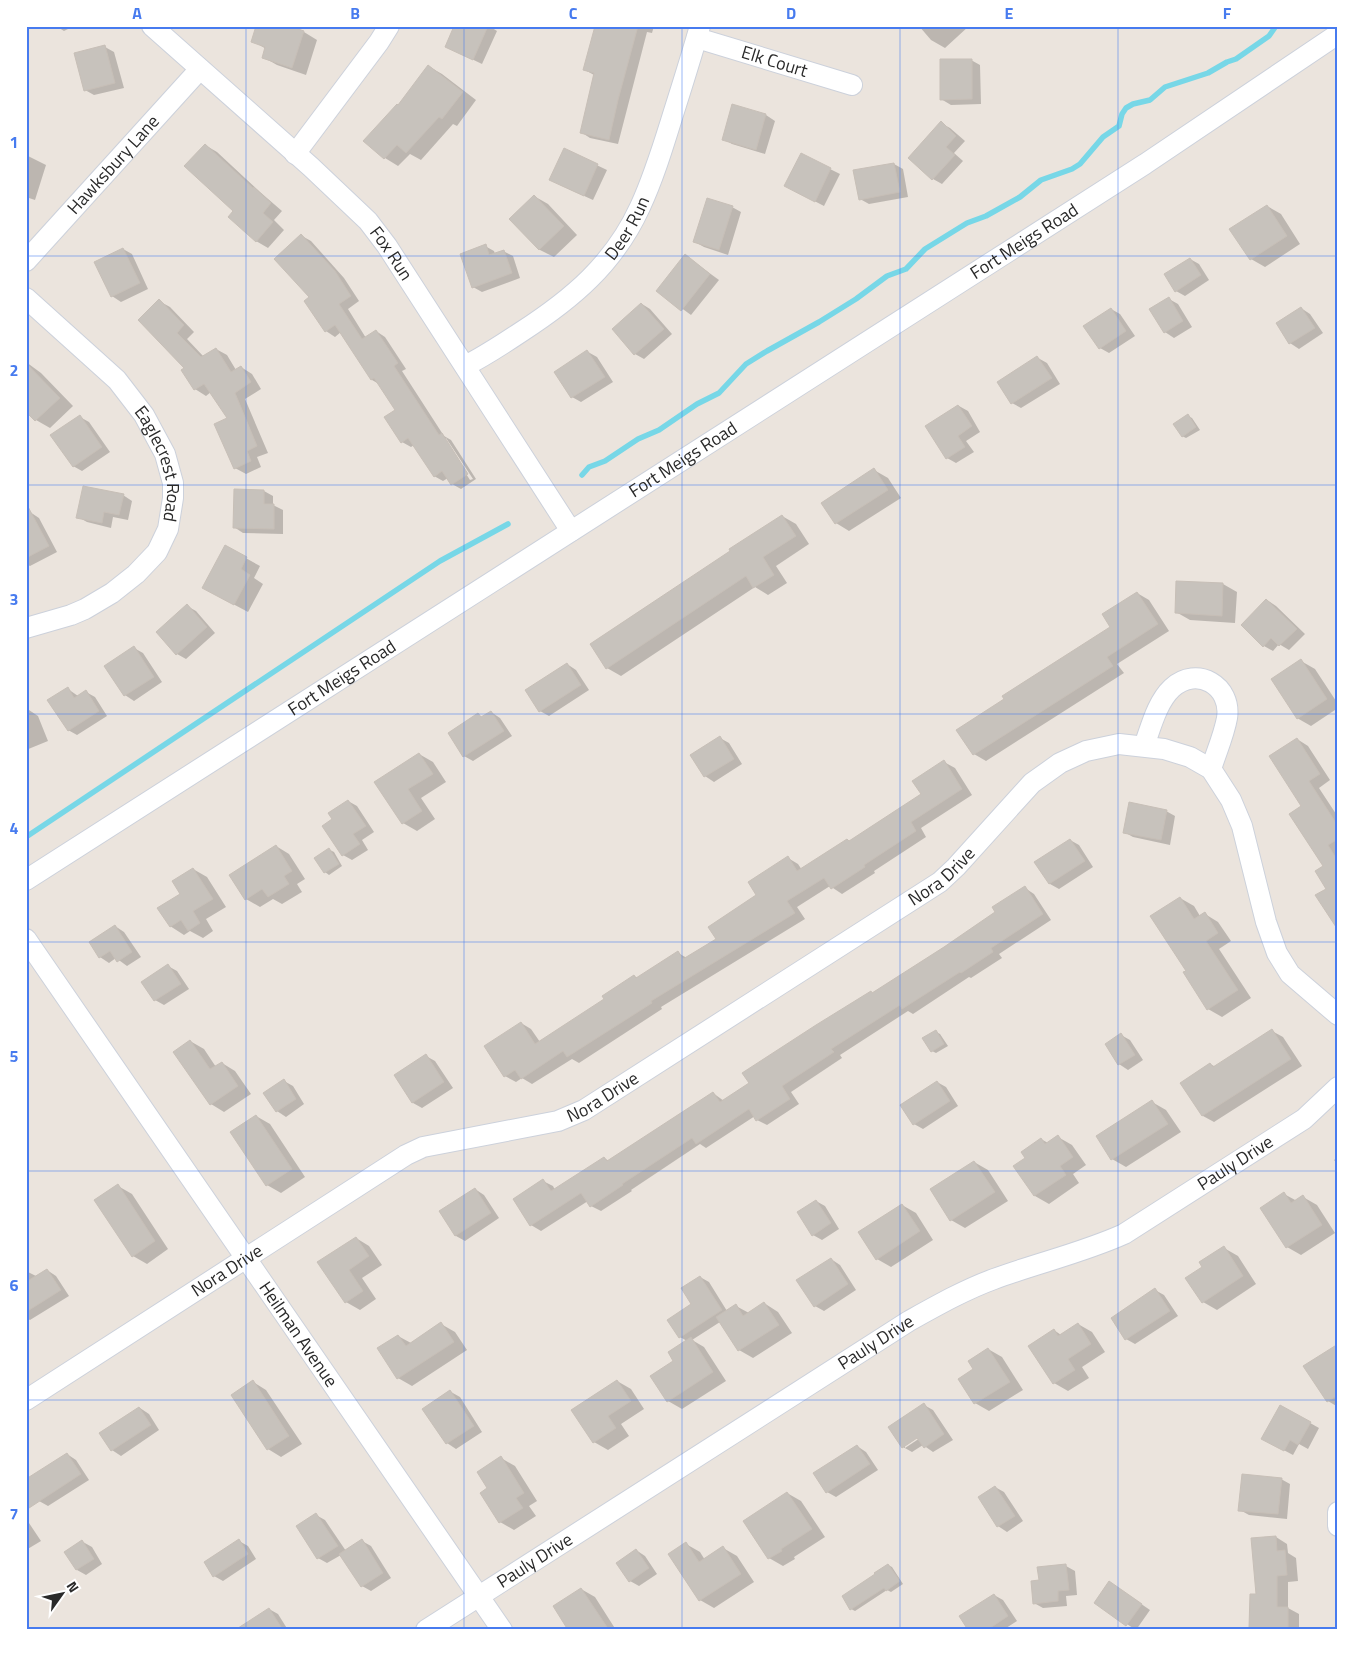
<svg xmlns="http://www.w3.org/2000/svg" width="1364" height="1656" font-family="'Titillium Web',sans-serif">
  <style>
    .shadow { fill: #0003; fill-rule: evenodd }
    .lines { fill: none; stroke-linecap: round; stroke-linejoin: round }
    .stream { stroke: #77d7e7; stroke-width: 5.5 }
    .building { fill: #c7c2bc; stroke: #c7bfb7 }
    .minor-casing { stroke: #ccd1db; stroke-width: 22 }
    .minor { stroke: #fff; stroke-width: 20 }
    .grid { fill: none; stroke: #477bef; stroke-width: 1; stroke-opacity: 0.55 }
    .labels { text-anchor: middle; stroke-width: 5; stroke-linejoin: round; paint-order: stroke }
    .street-label { font-size: 18px; fill: #2a2a2a; stroke: #fff }
    .neatline { fill: none; stroke: #477bef; stroke-width: 2 }
    .grid-label { font-size: 16px; text-anchor: middle; font-weight: bold; fill: #477bef }
  </style>
  <rect width="100%" height="100%" fill="#ebe4dd"/>
  <!-- shadow -->
  <path class="shadow" d="M56,26H74L64,31Z
    M455,26H489L497,31L482,64L455,51Z
    M608,26H654L652,33L647,32L618,144L590,138L581,132L594,75L585,70Z
    M919,26H969L945,48L931,40Z
    M304,32L317,40L306,75L277,65L263,57L266,49L253,41Z
    M105,47L114,52L124,88L94,95L85,90Z
    M971,60L980,65L981,104L951,105L941,99Z
    M428,66L442,74L476,100L457,126L453,124L421,160L410,154L398,166L385,158L365,141L408,94Z
    M733,106L766,115L775,121L765,154L732,144L723,139Z
    M941,123L950,128L965,141L954,153L963,161L942,184L933,179Z
    M205,145L217,152L260,192L282,211L274,220L284,230L268,248L256,241L234,211Z
    M565,150L607,170L593,200L560,185Z
    M26,155L46,165L35,200L26,197Z
    M802,155L840,174L824,206L795,191Z
    M894,164L903,169L908,197L869,204L860,199Z
    M534,196L548,204L577,235L554,257L540,250L510,219Z
    M1267,206L1281,214L1300,244L1265,267L1251,259Z
    M732,207L741,212L728,255L704,247L695,242Z
    M302,236L311,241L344,278L359,301L348,309L366,338L376,331L385,337L406,369L402,371L444,436L451,440L476,479L461,489L452,484L448,478L443,481L434,476L414,445L411,447L402,442L397,411L379,384L372,380L341,332L335,337L326,331L311,297ZM443,438H446L473,479L470,480Z
    M485,246L494,251L495,254L503,251L513,256L520,278L482,292L473,287Z
    M123,249L132,254L148,289L121,302L112,296Z
    M686,256L719,280L691,315L658,291Z
    M1190,259L1199,264L1209,280L1185,296L1176,291Z
    M1169,299L1178,304L1192,327L1174,338L1165,332L1151,310Z
    M159,301L170,307L194,332L187,339L204,357L216,349L227,355L236,370L241,367L252,374L261,389L245,399L268,453L257,457L261,467L246,474L235,468L229,419L211,392L206,396L195,389Z
    M642,304L650,309L672,334L644,359L635,354Z
    M1301,308L1310,314L1323,333L1299,349L1290,343L1277,324Z
    M1111,309L1120,314L1135,336L1109,353L1100,348Z
    M588,352L597,357L613,382L581,402L572,397L556,372Z
    M1038,358L1047,363L1060,384L1021,408L1012,403L999,383Z
    M26,362L41,373L73,406L50,428L36,420L26,410Z
    M959,406L968,411L980,432L966,441L974,452L956,463L947,458Z
    M1188,416L1192,418L1200,430L1186,438L1182,436Z
    M80,417L89,422L110,452L82,471L73,466Z
    M874,470L888,478L901,498L849,531L836,523Z
    M264,491L273,496V505L283,510V534L243,533L234,527Z
    M123,495L132,501L128,520L113,517L111,528L87,522L78,517Z
    M30,512L39,518L57,552L30,566L26,564V514Z
    M782,516L796,524L809,544L776,566L787,583L768,595L755,587L621,676L607,668Z
    M226,547L260,566L254,578L263,584L248,612L218,596Z
    M1223,584L1237,592L1235,623L1190,620L1176,612Z
    M1137,593L1149,600L1169,631L1117,664L1124,673L986,761L974,754L1112,627Z
    M1267,600L1276,606L1305,634L1289,650L1279,644L1273,651L1264,646Z
    M187,606L196,611L215,633L186,659L177,654L157,632Z
    M134,648L143,653L162,682L134,701L125,695Z
    M1301,661L1315,669L1338,704V708L1311,726L1297,718Z
    M567,664L576,670L589,690L549,716L540,711Z
    M68,689L78,696L86,692L95,697L107,716L77,735L68,730Z
    M29,710L38,716L48,741L26,750V712Z
    M491,712L500,718L512,736L473,761L464,756L478,715L483,718Z
    M720,738L729,743L742,764L714,782L705,776Z
    M1297,739L1308,746L1330,780L1319,788L1338,817V920L1327,889L1325,866L1303,806Z
    M419,754L433,762L446,782L421,798L435,819L417,831L403,823L376,782Z
    M944,762L955,768L972,795L921,828L926,837L874,871L875,873L842,894L830,886L797,907L805,919L661,1007L662,1009L579,1063L572,1059L532,1084L522,1078L516,1082L505,1076L521,1023L531,1029L540,1042L606,999L634,976L638,978L678,953L687,958L717,939L758,896L788,858L798,864L802,870L850,842L922,795Z
    M348,801L357,806L374,832L362,840L368,850L352,860L343,855L334,819Z
    M1166,811L1175,816L1170,845L1133,837L1124,832Z
    M1070,840L1079,845L1093,867L1059,889L1050,884L1036,862Z
    M276,846L289,854L305,879L297,884L302,892L282,904L273,899L260,907L246,899Z
    M330,850L334,852L342,866L329,875L325,872L316,858Z
    M193,869L207,877L226,907L206,919L213,931L203,938L190,931L184,935L170,926L182,894Z
    M1025,888L1034,894L1051,920L999,954L1002,958L971,978L969,977L913,1014L908,1011L840,1055L842,1058L791,1092L799,1104L767,1125L757,1120L755,1116L706,1148L700,1144L631,1190L632,1191L601,1211L591,1206L588,1201L541,1231L531,1225L515,1199L543,1181L553,1186L555,1190L604,1158L609,1161L713,1093L724,1101L750,1083L874,994L997,912Z
    M1180,898L1194,906L1200,916L1205,914L1218,922L1231,941L1219,949L1251,998L1222,1017L1208,1009L1187,971Z
    M115,926L124,932L141,957L127,966L116,958L109,963L100,957L90,942Z
    M168,966L177,971L189,989L164,1005L155,1000Z
    M1272,1031L1283,1037L1302,1066L1214,1122L1203,1116L1182,1083L1210,1064L1216,1067Z
    M936,1032L940,1034L948,1046L936,1053L932,1051Z
    M1121,1035L1130,1040L1143,1060L1128,1070L1119,1064L1106,1044Z
    M190,1041L204,1049L216,1067L222,1063L235,1071L251,1094L224,1112L211,1104Z
    M426,1056L435,1061L453,1088L422,1108L413,1103L395,1076Z
    M284,1081L293,1086L304,1104L286,1117L277,1111Z
    M937,1082L946,1087L958,1106L923,1129L914,1124Z
    M1152,1102L1166,1110L1181,1132L1126,1167L1112,1159L1098,1137Z
    M256,1116L270,1124L305,1177L281,1193L267,1185Z
    M1058,1137L1072,1145L1086,1165L1073,1174L1079,1183L1049,1204L1035,1196L1015,1166L1027,1158L1041,1139L1048,1143Z
    M1338,1157V1165L1334,1160Z
    M974,1162L988,1170L1008,1201L965,1228L951,1220L932,1190Z
    M118,1186L132,1194L168,1249L147,1264L133,1256Z
    M475,1189L484,1195L499,1218L465,1241L456,1236L440,1212Z
    M1284,1194L1297,1201L1303,1197L1317,1205L1335,1233L1301,1255L1287,1247Z
    M816,1201L825,1206L839,1229L822,1240L813,1235Z
    M902,1205L916,1213L933,1240L891,1267L877,1259Z
    M356,1238L369,1246L382,1265L362,1278L376,1299L360,1310L346,1302L319,1263Z
    M1224,1248L1238,1256L1256,1284L1217,1310L1203,1302L1204,1267Z
    M831,1259L840,1265L856,1290L824,1311L815,1306Z
    M47,1270L56,1276L69,1296L30,1320L26,1318V1271L36,1276Z
    M700,1277L709,1282L727,1311L736,1306L749,1313L764,1303L778,1312L792,1333L753,1358L739,1350L720,1322L692,1340L704,1347L726,1381L682,1409L668,1401L675,1361L687,1341L680,1337L693,1304Z
    M1155,1290L1164,1295L1178,1316L1135,1344L1126,1339Z
    M441,1324L455,1332L467,1350L412,1386L398,1378V1336L411,1343Z
    M1078,1324L1092,1332L1105,1352L1082,1367L1089,1378L1068,1391L1054,1383V1330L1061,1335Z
    M988,1349L1002,1357L1023,1390L989,1411L975,1403V1369Z
    M1338,1349V1407L1328,1401Z
    M617,1381L631,1389L644,1409L621,1424L629,1436L608,1450L594,1442Z
    M253,1382L266,1390L302,1444L281,1457L268,1449Z
    M451,1392L460,1397L482,1432L456,1449L447,1443Z
    M924,1405L933,1410L953,1440L933,1452L923,1445L912,1452L903,1447L890,1427ZM922,1434L923,1436L905,1448V1445Z
    M1280,1406L1319,1428L1308,1449L1299,1444L1293,1455L1263,1439Z
    M140,1408L149,1414L159,1430L121,1456L112,1450Z
    M857,1446L866,1452L878,1470L836,1497L827,1492Z
    M67,1454L76,1460L89,1480L48,1506L39,1501Z
    M501,1458L515,1466L537,1501L529,1506L536,1516L514,1530L500,1522L489,1489Z
    M1281,1479L1290,1484L1287,1519L1249,1515L1240,1510Z
    M995,1487L1004,1492L1023,1521L1007,1532L998,1526Z
    M787,1493L801,1501L825,1537L794,1557L795,1559L783,1566L769,1558L745,1521Z
    M316,1515L325,1520L346,1551L362,1541L371,1546L391,1578L371,1591L362,1586L341,1555L327,1563L318,1558L298,1527Z
    M26,1521L29,1523L41,1541L26,1550Z
    M1276,1537L1287,1544L1288,1553L1296,1558L1298,1581L1288,1582V1608L1299,1614V1630H1251V1596H1257Z
    M239,1541L248,1546L256,1559L223,1581L214,1576Z
    M83,1542L92,1547L102,1564L86,1575L77,1570Z
    M686,1544L700,1552L705,1560L723,1548L737,1556L754,1582L714,1608L700,1600Z
    M636,1550L645,1556L657,1574L639,1586L630,1581Z
    M888,1565L892,1567L903,1584L891,1592L887,1590L855,1611L851,1609Z
    M1066,1566L1075,1571L1077,1595L1066,1596L1067,1606L1043,1608L1034,1603L1040,1581Z
    M1118,1588L1150,1610L1136,1630L1095,1603Z
    M581,1589L595,1597L616,1630H570Z
    M994,1595L1003,1600L1017,1621L1003,1630H970Z
    M269,1609L278,1614L288,1630H240Z"/>
  <g class="lines">
    <!-- stream -->
    <path class="stream" d="M582,475L589,467L605,461L638,439L659,430L697,404L719,393L746,364L767,351L819,322L856,299L887,276L906,269L925,249L967,223L986,216L1020,197L1041,180L1072,169L1080,164L1103,137L1119,126L1122,114L1126,108L1133,104L1150,100L1165,87L1208,73L1227,62L1236,59L1269,36L1276,26
      M26,837L440,561L508,524"/>
  </g>
  <!-- building -->
  <path class="building" d="M256,26H290L304,31L292,68L262,58L265,47L251,42Z
    M454,26H488L473,60L445,47Z
    M595,26H638L618,100L609,140L580,133L594,73L583,70Z
    M105,45L115,83L84,91L74,53Z
    M940,59H972V99L940,100Z
    M428,65L463,92L442,119L439,117L406,153L397,145L384,159L363,141L397,104L398,105Z
    M732,104L766,114L756,150L722,140Z
    M941,121L956,136L946,147L955,155L932,180L908,158Z
    M205,144L253,188L254,187L271,203L263,213L273,222L256,242L228,217L233,211L184,166Z
    M564,148L598,164L584,196L549,180Z
    M801,153L831,168L815,202L784,186Z
    M894,163L900,192L859,200L853,170Z
    M534,195L564,226L539,250L509,219Z
    M707,198L733,206L719,250L693,242Z
    M1267,205L1287,236L1250,260L1229,229Z
    M301,234L335,271L351,296L339,304L362,339L376,330L398,363L394,366L439,435L442,433L468,474L451,485L442,471L434,477L408,438L401,443L384,417L395,410L374,378L371,380L335,325L325,332L304,301L309,297L274,259Z
    M486,244L489,255L504,250L512,273L472,288L460,254Z
    M123,248L140,283L111,297L94,262Z
    M685,254L710,274L681,311L656,291Z
    M1190,258L1201,275L1175,292L1164,274Z
    M1169,297L1183,321L1164,333L1149,309Z
    M159,299L184,325L177,333L201,357L216,348L231,372L241,366L251,382L235,393L257,446L247,451L251,461L234,469L214,424L227,418L204,384L194,390L181,370L184,368L138,320Z
    M641,303L664,329L634,355L612,329Z
    M1301,307L1315,328L1289,344L1276,323Z
    M1111,308L1126,331L1099,349L1083,326Z
    M587,350L605,377L571,398L554,372Z
    M1037,356L1052,378L1011,404L997,382Z
    M26,363L60,398L35,421L26,412Z
    M958,405L972,426L958,436L965,447L946,459L925,426Z
    M1188,414L1196,427L1182,437L1173,424Z
    M80,415L102,447L73,467L50,435Z
    M874,468L888,490L835,524L821,503Z
    M83,486L124,494L119,515L104,512L102,523L76,518Z
    M234,489L264,490V504H274V529L233,528Z
    M26,503L49,546L26,558Z
    M782,515L796,536L763,557L774,575L753,588L746,576L606,669L590,644L730,551L729,549Z
    M225,545L247,557L241,569L250,575L234,605L202,588Z
    M1176,581L1223,583L1222,616L1175,613Z
    M1137,592L1158,624L1107,657L1113,666L973,755L956,730L1004,699L1002,696L1110,627L1102,614Z
    M1266,599L1297,629L1279,646L1271,638L1263,647L1241,625Z
    M187,604L207,627L176,655L156,632Z
    M134,646L154,677L124,696L104,666Z
    M1301,659L1327,699L1297,719L1271,679Z
    M567,663L581,685L539,712L525,690Z
    M68,687L74,698L86,690L99,711L68,731L47,700Z
    M491,711L504,731L463,757L448,733L478,713L481,717Z
    M720,736L734,759L704,777L690,755Z
    M1297,738L1320,774L1309,781L1338,826V839L1328,845L1336,858L1338,857V930L1315,895L1326,889L1315,871L1323,866L1289,814L1301,806L1269,756Z
    M419,753L433,774L408,789L422,811L402,824L374,782Z
    M944,760L962,789L911,822L916,831L864,865L865,867L831,889L824,878L787,901L795,913L651,1001L652,1003L567,1057L563,1051L521,1079L515,1070L504,1077L484,1046L521,1022L535,1044L604,999L602,996L634,975L636,978L678,951L683,959L716,939L708,927L756,895L748,882L788,856L797,871L847,839L849,841L921,794L912,781Z
    M348,800L366,826L353,834L360,844L342,856L322,826L332,819L328,813Z
    M1129,802L1167,810L1161,840L1123,833Z
    M1070,839L1085,861L1049,884L1034,862Z
    M276,845L292,871L284,876L289,884L268,897L262,889L245,900L229,875Z
    M329,848L339,864L324,873L314,858Z
    M193,868L213,899L193,911L200,923L188,931L181,920L170,927L157,908L180,894L172,881Z
    M1025,886L1043,914L991,948L993,952L961,973L960,972L902,1009L900,1005L831,1049L834,1052L782,1086L790,1099L756,1121L749,1109L696,1144L692,1138L622,1184L623,1185L590,1207L581,1193L530,1226L513,1199L543,1179L551,1191L604,1157L607,1161L713,1092L720,1102L749,1083L742,1073L816,1025L871,991L872,993L944,947L995,912L992,907Z
    M1180,897L1194,919L1205,912L1218,933L1206,941L1238,990L1207,1010L1183,972L1186,971L1150,916Z
    M115,925L132,952L117,962L110,951L99,958L89,942Z
    M168,964L181,984L154,1001L141,982Z
    M1272,1029L1291,1059L1202,1116L1180,1083L1210,1063L1213,1067Z
    M936,1030L944,1044L931,1052L922,1038Z
    M1121,1033L1135,1055L1118,1065L1105,1044Z
    M190,1040L210,1069L222,1062L238,1086L210,1105L173,1052Z
    M426,1054L444,1082L412,1103L394,1075Z
    M284,1079L296,1099L276,1112L263,1093Z
    M937,1081L950,1101L913,1125L900,1105Z
    M1152,1100L1168,1124L1111,1160L1096,1136Z
    M256,1115L292,1169L266,1186L230,1132Z
    M1058,1135L1073,1157L1060,1166L1066,1175L1034,1196L1013,1166L1025,1158L1021,1152L1041,1138L1045,1144Z
    M974,1161L995,1192L950,1221L930,1189Z
    M118,1184L155,1241L132,1257L94,1200Z
    M475,1188L491,1213L455,1236L439,1211Z
    M1284,1192L1291,1203L1303,1195L1322,1225L1286,1248L1260,1208Z
    M816,1200L831,1223L812,1236L797,1212Z
    M902,1204L920,1231L876,1260L858,1232Z
    M356,1237L369,1256L349,1270L363,1291L345,1303L317,1262Z
    M1224,1246L1243,1276L1202,1303L1185,1278L1202,1267L1199,1262Z
    M831,1258L848,1284L814,1307L796,1280Z
    M47,1269L61,1290L26,1312V1282Z
    M700,1276L722,1310L679,1338L667,1320L691,1304L681,1288Z
    M1155,1288L1170,1311L1125,1340L1111,1318Z
    M764,1302L779,1325L738,1351L716,1317L736,1304L743,1316Z
    M441,1322L454,1342L397,1379L377,1348L398,1335L406,1346Z
    M1078,1323L1091,1344L1068,1359L1075,1370L1053,1384L1028,1346L1054,1329L1058,1336Z
    M691,1337L713,1372L667,1402L650,1376L673,1361L668,1352Z
    M1338,1344V1395L1327,1402L1303,1366Z
    M988,1348L1010,1382L974,1404L958,1379L973,1369L968,1361Z
    M253,1380L289,1436L267,1450L231,1395Z
    M617,1380L631,1401L608,1416L616,1428L593,1443L571,1410Z
    M450,1390L474,1426L446,1444L422,1409Z
    M924,1403L944,1434L924,1448L917,1438L902,1448L888,1427Z
    M1280,1405L1311,1422L1298,1445L1290,1440L1284,1451L1261,1439Z
    M139,1407L151,1425L111,1451L99,1433Z
    M857,1445L870,1464L826,1493L813,1473Z
    M67,1453L81,1474L26,1510V1479Z
    M501,1456L524,1493L516,1498L523,1508L499,1523L480,1493L487,1488L477,1472Z
    M1242,1474L1282,1478L1278,1514L1238,1511Z
    M995,1486L1015,1516L997,1527L978,1497Z
    M787,1492L812,1529L781,1549L782,1551L768,1559L743,1521Z
    M316,1513L338,1546L317,1559L296,1526Z
    M1276,1536L1277,1551L1285,1550L1287,1575L1277,1576V1607H1288V1629L1249,1628L1250,1594H1256L1251,1538Z
    M239,1539L248,1554L213,1577L204,1562Z
    M362,1539L383,1573L361,1587L339,1554Z
    M82,1540L94,1559L76,1570L64,1552Z
    M686,1542L699,1562L723,1546L741,1574L699,1601L668,1554Z
    M636,1549L649,1568L629,1582L616,1563Z
    M888,1564L900,1581L886,1591L884,1588L850,1610L842,1596L875,1574L874,1573Z
    M1066,1564L1069,1590L1058,1591V1601L1033,1604L1031,1581L1039,1580L1037,1567Z
    M1109,1581L1142,1604L1126,1626L1094,1603Z
    M581,1588L609,1630H568L553,1606Z
    M994,1594L1008,1616L987,1630H968L959,1616Z
    M269,1608L283,1630H235Z"/>
  <g class="lines">
    <!-- minor casing -->
    <g class="minor-casing">
      <g id="minor">
        <path id="s1" d="M152,26L311,167L368,221L387,246L571,531"/>
        <path id="s2" d="M697,38L852,85"/>
        <path d="M295,154L379,42L389,26"/>
        <path id="s3" d="M26,261L200,69"/>
        <path id="s4" d="M26,298L117,380L144,415L165,454L173,483V498L168,529L157,552L136,574L112,593L85,609L71,615L26,628"/>
        <path id="s5" d="M465,366C485,356 503,344 521,332C572,299 614,264 640,207C653,179 662,150 671,121C681,89 691,58 700,26"/>
        <path d="M1144,746C1151,727 1157,702 1172,688C1197,665 1232,686 1227,718C1224,735 1216,753 1211,769"/>
        <path id="s6" d="M26,880L1145,164L1338,34"/>
        <path id="s7" d="M26,939L502,1630"/>
        <path id="s8" d="M26,1400L406,1155L423,1147L558,1121L584,1110L940,882L956,867L1032,783L1060,763L1086,751L1119,744L1164,749L1190,757L1211,769L1231,800L1242,826L1266,922L1277,953L1290,974L1338,1015"/>
        <path d="M1338,1512V1526"/>
        <path id="s9" d="M426,1630L909,1321C936,1306 964,1290 994,1279C1037,1263 1082,1253 1124,1234L1304,1119L1338,1087"/>
      </g>
    </g>
    <!-- minor -->
    <use href="#minor" class="minor"/>
  </g>
  <!-- grid -->
  <path class="grid" d="M246,26V1630M464,26V1630M682,26V1630M900,26V1630M1118,26V1630M26,256H1338M26,485H1338M26,714H1338M26,942H1338M26,1171H1338M26,1400H1338"/>
  <g class="labels">
    <!-- street labels -->
    <g class="street-label">
      <text dy="6" stroke="none"><textPath href="#s2" startOffset="81">Elk Court</textPath></text>
      <text dy="6" stroke="none"><textPath href="#s3" startOffset="130">Hawksbury Lane</textPath></text>
      <text dy="6" stroke="none"><textPath href="#s5" startOffset="216">Deer Run</textPath></text>
      <text dy="6" stroke="none"><textPath href="#s6" startOffset="1185">Fort Meigs Road</textPath></text>
      <text dy="6" stroke="none"><textPath href="#s1" startOffset="331">Fox Run</textPath></text>
      <text dy="6" stroke="none"><textPath href="#s6" startOffset="780">Fort Meigs Road</textPath></text>
      <text dy="6" stroke="none"><textPath href="#s4" startOffset="219">Eaglecrest Road</textPath></text>
      <text dy="6" stroke="none"><textPath href="#s6" startOffset="375">Fort Meigs Road</textPath></text>
      <text dy="6" stroke="none"><textPath href="#s8" startOffset="1064">Nora Drive</textPath></text>
      <text dy="6" stroke="none"><textPath href="#s8" startOffset="659">Nora Drive</textPath></text>
      <text dy="6" stroke="none"><textPath href="#s9" startOffset="938">Pauly Drive</textPath></text>
      <text dy="6" stroke="none"><textPath href="#s8" startOffset="239">Nora Drive</textPath></text>
      <text dy="6" stroke="none"><textPath href="#s7" startOffset="480">Heilman Avenue</textPath></text>
      <text dy="6" stroke="none"><textPath href="#s9" startOffset="534">Pauly Drive</textPath></text>
      <text dy="6" stroke="none"><textPath href="#s9" startOffset="129">Pauly Drive</textPath></text>
    </g>
  </g>
  <!-- border -->
  <rect width="1364" height="1656" fill="none" stroke="#ffffff" stroke-width="55"/>
  <!-- north arrow -->
  <g transform="translate(62 1594) rotate(57)" stroke="#ffffff" stroke-width="4" paint-order="stroke">
  <path d="M0-4L9 19L0 12L-9 19Z" fill="#2a2a2a"/>
  <text y="-8" font-size="14" font-weight="bold" text-anchor="middle" fill="#2a2a2a">N</text>
  </g>
  <rect x="28" y="28" width="1308" height="1600" class="neatline"/>
  <g class="grid-label">
    <text x="137" y="19">A</text>
    <text x="355" y="19">B</text>
    <text x="573" y="19">C</text>
    <text x="791" y="19">D</text>
    <text x="1009" y="19">E</text>
    <text x="1227" y="19">F</text>
    <text x="14" y="148">1</text>
    <text x="14" y="376">2</text>
    <text x="14" y="605">3</text>
    <text x="14" y="834">4</text>
    <text x="14" y="1062">5</text>
    <text x="14" y="1291">6</text>
    <text x="14" y="1520">7</text>
  </g>
</svg>
